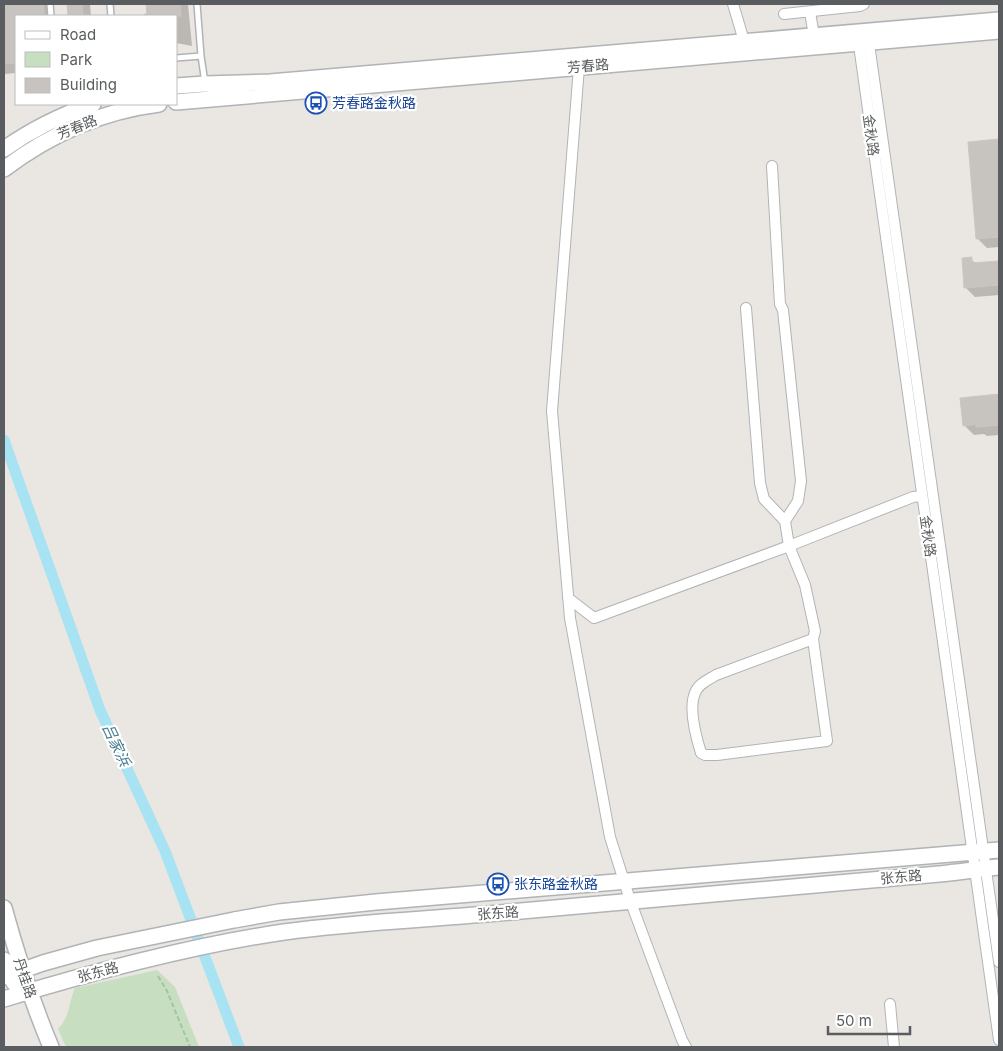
<svg xmlns="http://www.w3.org/2000/svg" width="1003" height="1051" font-family="Inter,'Noto Sans SC',sans-serif">
  <style>
    .green { fill: #c7dfc0 }
    .shadow { fill: #0003 }
    .lines { fill: none; stroke-linecap: round; stroke-linejoin: round }
    .canal { stroke: #a8e3f3; stroke-width: 11 }
    .building { fill: #c7c3bf; stroke: #cec6c0 }
    .lane-casing { stroke: #b1b4b7; stroke-width: 8 }
    .street-casing { stroke: #b1b4b7; stroke-width: 12 }
    .secondary-casing { stroke: #b0b4b6; stroke-width: 18 }
    .path { stroke: #9fc6a0; stroke-width: 2; stroke-dasharray: 5 2.5; stroke-linecap: butt }
    .lane { stroke: #fff; stroke-width: 5 }
    .street { stroke: #fff; stroke-width: 10 }
    .secondary { stroke: #fff; stroke-width: 15 }
    .labels { text-anchor: middle; stroke-width: 4.5; stroke-linejoin: round; paint-order: stroke }
    .street-label { font-size: 14px; fill: #595d5f; stroke: #fff }
    .transit-label { font-size: 14px; fill: #164399; stroke: #fff; text-anchor: start }
    .water-label { font-size: 15px; font-style: italic; fill: #437b91; stroke: #fff }
  </style>
  <rect width="100%" height="100%" fill="#eae6e1"/>
  <!-- green -->
  <path class="green" d="M157,970L175,987L199,1047H66L58,1029C71,1015 68,1003 75,988Z"/>
  <!-- shadow -->
  <path class="shadow" d="M4,4H51L52,16H16V73L4,74Z
    M68,4H90L91,16H69Z
    M147,4H188L192,46L176,43V16H145L144,14L148,13Z
    M999,140V247L987,248L977,238L969,143Z
    M971,259L976,264L999,262V295L975,297L966,288Z
    M999,396V435L987,436L984,434L974,435L964,425L962,399Z"/>
  <g class="lines">
    <!-- canal -->
    <path class="canal" d="M4,440L100,710L165,851L239,1047"/>
  </g>
  <!-- building -->
  <path class="building" d="M4,4H43L44,16H16V63L4,64Z
    M67,4H82L83,16H68Z
    M146,4H180L181,16H147Z
    M999,139V237L976,239L968,142Z
    M972,257V263L999,261V285L964,288L962,258Z
    M999,394V425L976,427V424L963,426L960,398Z"/>
  <g class="lines">
    <!-- lane casing -->
    <g class="lane-casing">
      <path id="lane" d="M50,4L51,16
        M110,4L111,16
        M201,56L205,83
        M176,58L201,56L197,4"/>
    </g>
    <!-- street casing -->
    <g class="street-casing">
      <path id="street" d="M733,4L744,41
        M810,12L814,36
        M784,14L860,6L864,4
        M868,37L999,962
        M858,38L999,1040
        M579,67L552,411L570,618L610,837L630,900L682,1040L686,1047
        M772,166L780,304L783,310L801,481L798,501L785,521
        M746,308L760,483L764,499L785,521L789,546L805,585L815,631L813,639L716,675C708,680 698,684 695,693C688,709 696,737 701,753L705,755H717L827,741L813,639
        M568,598L594,618L789,546L913,497L922,496
        M890,1004L894,1047"/>
    </g>
    <!-- secondary casing -->
    <g class="secondary-casing">
      <path id="secondary" d="M176,86L205,84L270,82L999,20
        M176,102L999,31
        M4,149C31,130 61,115 93,104
        M4,169C49,135 102,111 159,104
        M4,908C17,955 32,1002 51,1047
        M4,960L14,983
        M4,977L43,963L97,948L234,920L279,912L376,902L999,850
        M4,999C96,971 189,946 284,932C363,921 442,919 521,911C660,898 800,887 939,874C959,872 979,869 999,867"/>
    </g>
    <!-- path -->
    <path class="path" d="M158,976L167,991L190,1047"/>
    <!-- lane -->
    <use href="#lane" class="lane"/>
    <!-- street -->
    <use href="#street" class="street"/>
    <!-- secondary -->
    <use href="#secondary" class="secondary"/>
  </g>
  <!-- icons -->
  <defs>
    <g id="bus-ring" transform="scale(1.125)"><circle r="9.5" fill="#fff" stroke="#1a4fb4" stroke-width="1.5"/><path d="M-5-6H5V4H4V6H2V4H-2V6H-4V4H-5ZM-3.5-4V0h7V-4ZM-3.5 1.2v1.5H-2V1.2ZM2 1.2v1.5H3.5V1.2Z" fill="#1a4fb4"/></g>
  </defs>
  <g fill-rule="evenodd">
    <use href="#bus-ring" x="316" y="103"/>
    <use href="#bus-ring" x="498" y="884"/>
  </g>
  <g class="labels">
    <!-- street labels -->
    <g class="street-label">
      <text transform="translate(588 66) rotate(-5)" y="5">芳春路</text>
      <text transform="translate(77 127) rotate(-22)" y="5">芳春路</text>
      <text transform="translate(871 135) rotate(82)" y="5">金秋路</text>
      <text transform="translate(928 536) rotate(82)" y="5">金秋路</text>
      <text transform="translate(901 877) rotate(-5)" y="5">张东路</text>
      <text transform="translate(498 913) rotate(-4)" y="5">张东路</text>
      <text transform="translate(98 972) rotate(-15)" y="5">张东路</text>
      <text transform="translate(25 978) rotate(71)" y="5">丹桂路</text>
    </g>
    <!-- transit labels -->
    <g class="transit-label">
      <text x="332" y="108">芳春路金秋路</text>
      <text x="514" y="889">张东路金秋路</text>
    </g>
    <!-- water labels -->
    <g class="water-label">
      <text transform="translate(116 745) rotate(65)" y="5">吕家浜</text>
    </g>
  </g>
  <!-- border -->
  <rect width="1003" height="1051" fill="none" stroke="#595d5f" stroke-width="10"/>
  <!-- legend -->
  <rect x="15" y="15" width="162" height="90" fill="#ffffff" stroke="#bdbebf"/>
  <rect x="25" y="31" width="25" height="8" fill="#ffffff" stroke="#bdbebf"/>
  <text x="60" y="40" font-size="15" fill="#595d5f">Road</text>
  <rect x="25" y="52" width="25" height="15" fill="#c7dfc0" stroke="#bdbebf"/>
  <text x="60" y="65" font-size="15" fill="#595d5f">Park</text>
  <rect x="25" y="78" width="25" height="15" fill="#c7c3bf" stroke="#bdbebf"/>
  <text x="60" y="90" font-size="15" fill="#595d5f">Building</text>
  <!-- scale -->
  <path d="M828 1026v8h82v-8" fill="none" stroke="#595d5f" stroke-width="2.5"/>
  <text x="836" y="1026" font-size="15" fill="#595d5f" stroke="#ffffff" stroke-width="4" paint-order="stroke">50 m</text>
</svg>
